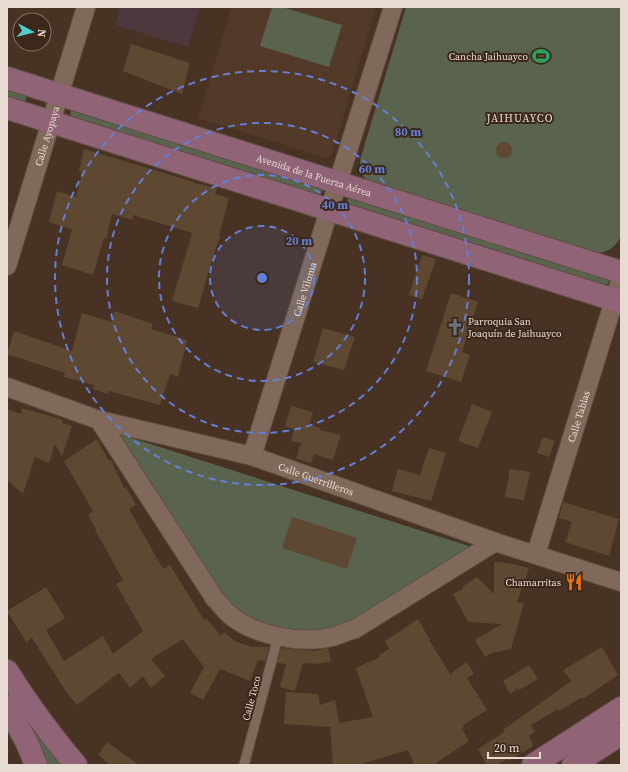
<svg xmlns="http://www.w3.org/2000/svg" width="628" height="772" font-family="'Source Serif 4',serif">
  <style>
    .built { fill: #533927 }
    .industrial { fill: #4d393d }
    .green { fill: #59634e }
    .building { fill: #5f4831 }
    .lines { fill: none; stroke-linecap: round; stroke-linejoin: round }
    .lane-casing { stroke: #615044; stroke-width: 11 }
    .street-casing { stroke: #615044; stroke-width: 20 }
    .secondary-casing { stroke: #615044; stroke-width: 24 }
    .lane { stroke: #80695a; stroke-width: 9 }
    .street { stroke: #80695a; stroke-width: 18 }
    .secondary { stroke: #906376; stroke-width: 22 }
    .ring { fill: none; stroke: #647fd6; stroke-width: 2; stroke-dasharray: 7 5 }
    .labels { text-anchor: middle; stroke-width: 4; stroke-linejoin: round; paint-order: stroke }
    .poi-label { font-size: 10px; fill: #e8dbd2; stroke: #3c281b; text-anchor: end }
    .street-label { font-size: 10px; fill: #e8dbd2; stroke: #3c281b }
    .neighbourhood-label { font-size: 11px; letter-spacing: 1px; fill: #e8dbd2; stroke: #3c281b }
    .centre { fill: #647fd6; stroke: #3c281b; stroke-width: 2 }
    .ring-label { font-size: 12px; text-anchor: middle; font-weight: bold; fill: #647fd6; stroke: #3c281b; stroke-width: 4; stroke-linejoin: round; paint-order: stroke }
  </style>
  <rect width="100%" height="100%" fill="#473224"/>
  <!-- built -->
  <path class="built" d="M232,7H376L332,155L327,158L198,118Z"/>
  <!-- industrial -->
  <path class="industrial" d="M120,7H200L188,47L115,25Z"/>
  <!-- green -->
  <path class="green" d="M272,7H282L342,25L329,67L260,46Z
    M406,7H621V236C614,251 604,254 588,253L374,186C362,177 360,174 360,160Z
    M7,88L26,95V100L23,102L7,98Z
    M74,109L323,189L321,193L317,194L73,119L70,114L71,111Z
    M349,196L608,279L609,282L605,286L349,205L347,202Z
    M116,433L472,547L352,622L335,629L310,633L271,628L230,607Z
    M28,723L65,765H46Z"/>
  <!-- building -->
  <path class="building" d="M131,44L190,63L182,94L123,71Z
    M496 150a8 8 0 1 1 16 0a8 8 0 1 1-16 0Z
    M84,149L194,182V183L217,188L215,194L229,198L219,235L221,236L215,250L198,308L172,301L192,233L133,215L132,220L112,214L106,239L104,238L93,275L62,265L72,229L49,222L57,191L76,197L82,172L79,171Z
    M422,255L436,259L422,299L409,295Z
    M451,293L478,302L462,352L470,355L461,382L426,371Z
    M114,311L153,324L151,329L187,340L178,377L170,374L160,405L109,391L108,394L93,389L94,385L64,377L65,373L7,354L14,331L72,351L82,313L112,322Z
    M323,328L355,337L344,370L313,362Z
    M472,404L492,412L478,448L458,441Z
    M291,406L313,412L309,425L321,428L320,430L341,435L333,460L314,454L311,463L296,459L301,443L291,441L294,429L285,426Z
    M22,408L63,420L62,423L72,426L62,457L55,444L49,463L35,457L23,494L7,480V409L21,414Z
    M543,437L555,441L549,457L537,453Z
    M97,439L109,461L111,460L124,488L126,487L136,505L129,509L163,569L170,565L204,620L206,618L221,636L224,632L235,641L251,647H269L265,661L258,660L250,681L220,669L203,700L190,693L204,667L183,639L151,659L165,676L151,688L143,676L130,688L119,673L77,705L65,690L32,638L26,642L7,611L46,587L65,618L46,630L64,661L103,636L113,654L143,631L116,584L123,580L95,530L96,529L88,515L93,511L64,461Z
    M429,448L446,453L431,501L392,491L398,469L420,475Z
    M510,469L530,472L524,500L505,497Z
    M563,502L619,519L609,556L565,542L572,522L559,518Z
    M292,517L357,538L347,569L282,548Z
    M494,562L509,563L529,568L517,602L524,603L511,649L492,653L485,657L475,640L502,624L468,622L453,594L463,589L462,587L477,577L494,594Z
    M418,619L430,640H429L450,674L467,662L474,674L467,678L487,710L463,725L464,727L462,729L469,741L433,765H414L408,750L358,765H333L330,727L284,724L286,692L318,694L320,705L335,700L339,723L373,717L356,668L380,657L379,655L389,649L385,641Z
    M602,647L618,675L583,699L582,697L559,711L558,709L531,725L535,732L529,736L533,746L509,761L507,759L496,765H487L478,749L504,732L503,730L571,681L563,670Z
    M281,648L316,651L328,648L331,662L316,664L303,663L295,691L280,687L286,664L277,663Z
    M529,665L538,679L519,690L518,688L510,694L503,681Z
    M107,742L139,765H111L98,755Z"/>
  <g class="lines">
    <!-- lane casing -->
    <g class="lane-casing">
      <path id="lane" d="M244,765L278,637"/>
    </g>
    <!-- street casing -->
    <g class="street-casing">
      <g id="street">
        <path id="s1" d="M7,266L86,7"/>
        <path id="s2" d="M7,387L99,420L252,456L495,542L621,582"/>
        <path d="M99,420L215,599C220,604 224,610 230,615C255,636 303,645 335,636C341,634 348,631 355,629L495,542"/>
        <path id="s3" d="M252,456L393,7"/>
        <path id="s4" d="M536,554L621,278"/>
      </g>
    </g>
    <!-- secondary casing -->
    <g class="secondary-casing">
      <g id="secondary">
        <path id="s5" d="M7,78L621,272"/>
        <path d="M7,108L621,302"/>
        <path d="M7,671C28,704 50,735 76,765"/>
        <path d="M7,706L27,743L36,765"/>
        <path d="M533,765L621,708"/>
        <path d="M573,765L621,734"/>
      </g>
    </g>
    <!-- lane -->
    <use href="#lane" class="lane"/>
    <!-- street -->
    <use href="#street" class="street"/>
    <!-- secondary -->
    <use href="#secondary" class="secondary"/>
  </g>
  <!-- distance rings -->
  <circle cx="262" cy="278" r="52" fill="#647fd6" fill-opacity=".12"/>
  <g class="ring">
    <circle cx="262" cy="278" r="52"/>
    <circle cx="262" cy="278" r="103"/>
    <circle cx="262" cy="278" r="155"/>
    <circle cx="262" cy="278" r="207"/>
  </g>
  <!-- icons -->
  <defs>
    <g id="stadium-bare" transform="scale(1.38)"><path d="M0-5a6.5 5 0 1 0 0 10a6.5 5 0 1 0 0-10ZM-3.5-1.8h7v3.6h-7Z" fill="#2e9e5b" stroke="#3c281b" stroke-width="2.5" paint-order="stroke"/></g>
    <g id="church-bare" transform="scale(1.38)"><path d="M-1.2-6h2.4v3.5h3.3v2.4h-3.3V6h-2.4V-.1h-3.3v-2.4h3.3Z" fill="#6b7280" stroke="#3c281b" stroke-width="2.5" paint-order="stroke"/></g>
    <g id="restaurant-bare" transform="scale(1.38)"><path d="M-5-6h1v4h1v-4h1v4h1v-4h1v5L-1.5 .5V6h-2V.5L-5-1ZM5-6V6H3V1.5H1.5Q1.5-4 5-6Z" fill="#e8710a" stroke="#3c281b" stroke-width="2.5" paint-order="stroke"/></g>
  </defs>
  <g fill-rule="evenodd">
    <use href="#stadium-bare" x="541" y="56"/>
    <use href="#church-bare" x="455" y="327"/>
    <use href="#restaurant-bare" x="574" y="582"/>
  </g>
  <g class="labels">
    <!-- poi labels -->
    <g class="poi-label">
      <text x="528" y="60">Cancha Jaihuayco</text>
      <text x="468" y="325" text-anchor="start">Parroquia San<tspan x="468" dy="12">Joaquín de Jaihuayco</tspan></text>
      <text x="561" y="586">Chamarritas</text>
    </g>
    <!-- street labels -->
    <g class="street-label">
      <text dy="4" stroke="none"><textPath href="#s1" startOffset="136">Calle Ayopaya</textPath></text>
      <text dy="4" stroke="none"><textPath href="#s5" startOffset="322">Avenida de la Fuerza Aérea</textPath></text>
      <text dy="4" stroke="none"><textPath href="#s3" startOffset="175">Calle Viloma</textPath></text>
      <text dy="4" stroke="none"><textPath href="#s4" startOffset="144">Calle Tablas</textPath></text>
      <text dy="4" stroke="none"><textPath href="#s2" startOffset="323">Calle Guerrilleros</textPath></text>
      <text transform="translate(251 698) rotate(-75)" y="4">Calle Toco</text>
    </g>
    <!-- neighbourhood labels -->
    <g class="neighbourhood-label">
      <text x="520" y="122">JAIHUAYCO</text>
    </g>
  </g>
  <circle cx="262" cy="278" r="6" class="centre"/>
  <g class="ring-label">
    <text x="408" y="136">80 m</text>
    <text x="372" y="173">60 m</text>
    <text x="335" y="209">40 m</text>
    <text x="299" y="245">20 m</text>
  </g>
  <!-- border -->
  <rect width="628" height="772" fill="none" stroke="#e8dbd2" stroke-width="16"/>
  <!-- north arrow -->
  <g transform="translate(32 32) rotate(97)"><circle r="19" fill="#3c281b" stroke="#817064"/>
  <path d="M0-3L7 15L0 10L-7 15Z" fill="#52cdce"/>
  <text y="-6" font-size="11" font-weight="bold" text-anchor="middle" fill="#e8dbd2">N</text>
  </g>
  <!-- scale -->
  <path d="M488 752v6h52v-6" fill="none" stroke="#e8dbd2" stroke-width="2"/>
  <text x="494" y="752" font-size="12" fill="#e8dbd2" stroke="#3c281b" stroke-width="3" paint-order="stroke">20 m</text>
</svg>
